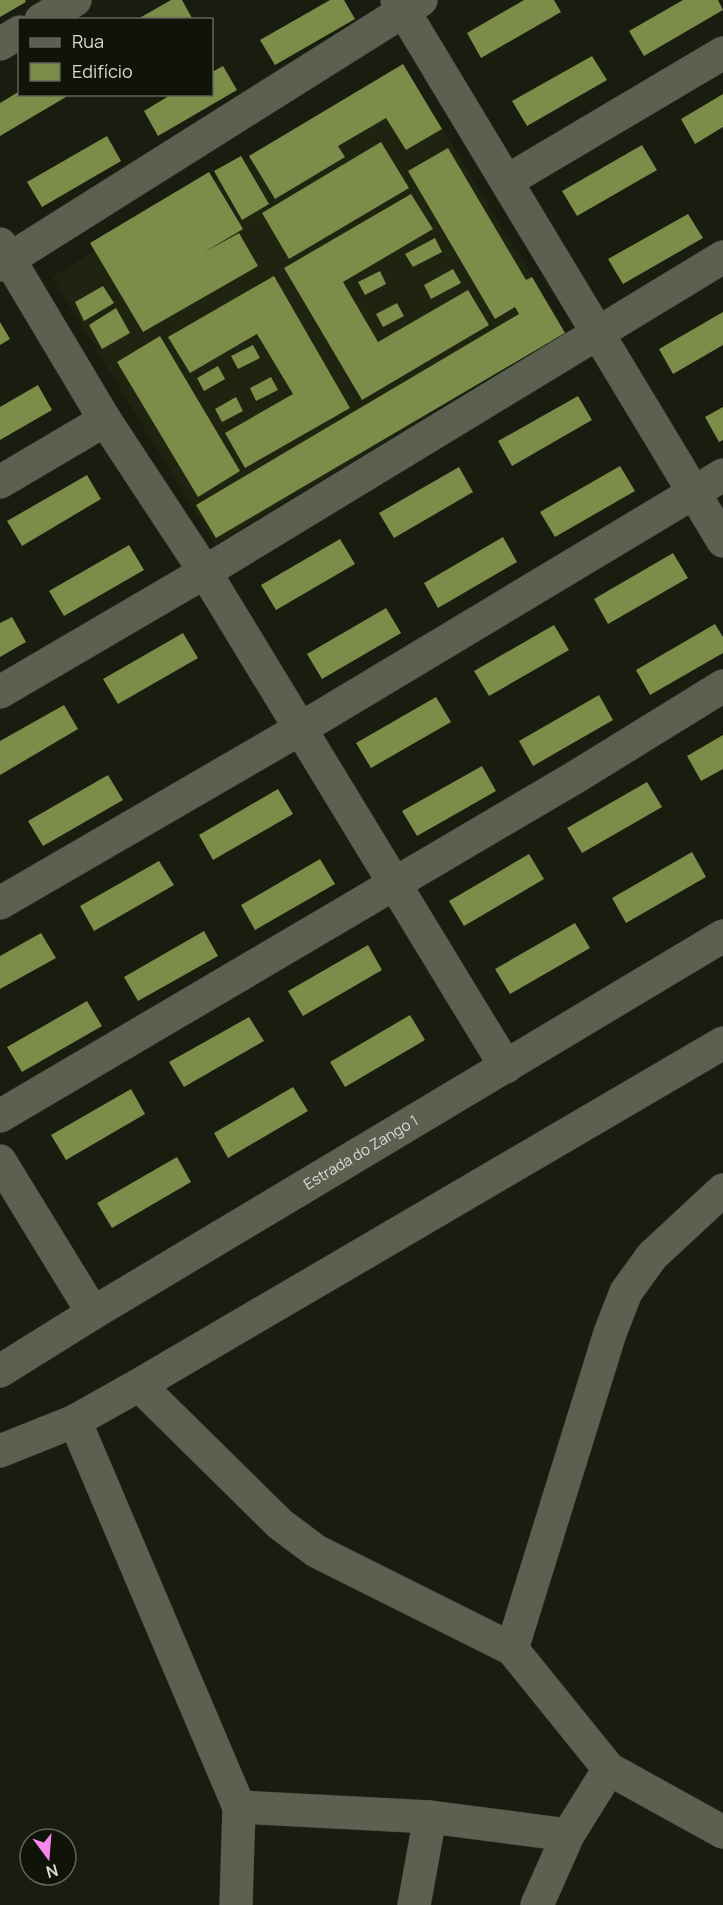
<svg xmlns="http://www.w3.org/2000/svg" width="723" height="1905" font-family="Manrope,sans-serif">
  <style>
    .built { fill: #1f2310 }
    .building { fill: #7c8d49 }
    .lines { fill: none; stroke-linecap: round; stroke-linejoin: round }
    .minor-casing { stroke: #34362f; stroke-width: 34 }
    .minor { stroke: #5c6050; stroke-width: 33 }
    .labels { text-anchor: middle; stroke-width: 6; stroke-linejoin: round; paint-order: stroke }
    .street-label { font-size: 15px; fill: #d9dcd3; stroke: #101307 }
  </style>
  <rect width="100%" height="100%" fill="#191c0f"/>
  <!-- built -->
  <path class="built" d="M403,64L566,332L215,544L52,277Z"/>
  <!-- building -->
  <path class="building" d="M0,0H25L26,2L0,17Z
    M171,0H182L193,20H136Z
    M330,0H344L355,19L275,65L260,40Z
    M524,0H554L561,12L481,58L467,33Z
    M683,0H718L723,10L644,56L629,31Z
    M592,56L607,80L527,126L512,101Z
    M403,64L442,129L406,150L386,118L338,146L345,157L275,199L249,156Z
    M223,66L237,90L158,136L144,111L172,94H212V72Z
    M20,91V94H71L0,136V103Z
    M723,94V127L695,144L681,119Z
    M107,136L121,161L42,207L27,182Z
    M381,142L409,188L289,259L262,213Z
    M642,145L657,170L577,216L562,191Z
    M448,148L526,280L532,277L565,333L216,538L196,505L519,314L515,307L495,319L408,171Z
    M241,156L269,204L242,220L214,171Z
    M209,172L243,229L203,253L239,233L258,266L143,332L90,243Z
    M411,194L433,229L343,282L378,342L468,290L489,325L362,400L284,268Z
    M688,214L703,238L623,284L608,259Z
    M435,238L442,252L413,267L405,254Z
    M453,269L461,283L431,299L424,285Z
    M380,271L386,284L365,295L358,282Z
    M274,276L350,408L245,468L225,433L293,394L257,334L190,373L168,337Z
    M103,286L114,303L84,321L75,302Z
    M397,303L404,316L383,327L376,314Z
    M116,308L130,333L102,349L89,325Z
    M723,312V345L673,374L659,349Z
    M0,322L10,339L0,345Z
    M160,336L240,471L198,497L117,362Z
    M253,345L260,358L238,369L231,356Z
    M218,366L225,379L204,391L197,378Z
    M271,377L278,390L256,401L250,388Z
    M38,385L52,410L0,440V407Z
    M578,396L592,420L512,466L498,441Z
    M236,397L243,411L222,422L215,409Z
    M723,407V440L719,442L705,417Z
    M620,466L635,491L555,537L540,512Z
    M459,467L473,492L394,538L379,513Z
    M87,475L101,499L22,546L7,521Z
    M503,537L517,562L438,608L424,583Z
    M340,539L355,564L276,610L261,585Z
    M129,545L144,570L64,616L49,591Z
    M673,553L688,578L608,624L594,599Z
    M386,608L401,633L322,679L307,654Z
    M12,617L26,642L0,657V623Z
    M715,624L723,637V653L650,695L636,670Z
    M554,625L569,650L489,696L474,671Z
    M183,633L198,658L118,704L103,679Z
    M599,695L613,720L533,766L519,741Z
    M436,697L451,722L371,768L356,743Z
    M64,705L78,729L0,775V741Z
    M723,735V769L701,781L687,756Z
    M482,766L496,791L417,836L402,811Z
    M108,775L123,800L43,846L28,821Z
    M647,782L662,807L582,853L567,828Z
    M278,789L293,814L213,860L199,835Z
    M692,852L706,877L626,923L612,898Z
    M529,854L544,879L464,926L449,901Z
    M320,859L335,884L255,930L241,905Z
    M159,861L174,885L94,931L80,906Z
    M575,923L590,948L510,994L495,969Z
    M204,931L218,956L138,1001L124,977Z
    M41,933L56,958L0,989V956Z
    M368,945L382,970L303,1016L288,991Z
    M87,1001L102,1026L22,1072L7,1047Z
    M410,1015L425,1040L345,1087L330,1062Z
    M249,1017L264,1041L184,1087L169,1062Z
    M293,1087L308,1111L228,1158L214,1133Z
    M131,1089L145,1114L66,1160L51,1135Z
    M177,1157L191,1182L112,1228L97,1203Z"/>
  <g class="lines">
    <!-- minor casing -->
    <g class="minor-casing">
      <g id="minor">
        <path d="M397,0L723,541"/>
        <path d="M41,20L75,0"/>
        <path d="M0,44L20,32"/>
        <path d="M507,181L723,53"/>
        <path d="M0,244L105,420L205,572L506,1067"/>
        <path d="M0,265L421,0"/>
        <path d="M0,482L105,420"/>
        <path d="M0,692L205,572L723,257"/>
        <path d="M0,903L300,729L723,475"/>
        <path d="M0,1116L579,775L723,686"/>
        <path d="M0,1161L93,1313"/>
        <path id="s1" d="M0,1371L93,1313L723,936"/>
        <path d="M139,1385L280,1524L316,1551L512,1649L609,1769L723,1832"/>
        <path d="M75,1421L239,1807L430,1817L568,1835"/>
        <path d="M0,1451L75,1421L139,1385L723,1043"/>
        <path d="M512,1649L610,1333L626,1292L652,1256L723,1190"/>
        <path d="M236,1905L239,1807"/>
        <path d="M414,1905L430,1817"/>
        <path d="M537,1905L568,1835L609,1769"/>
      </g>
    </g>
    <!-- minor -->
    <use href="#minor" class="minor"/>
  </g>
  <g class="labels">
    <!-- street labels -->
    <g class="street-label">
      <text dy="5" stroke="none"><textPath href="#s1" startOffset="422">Estrada do Zango 1</textPath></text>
    </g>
  </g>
  <!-- legend -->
  <rect x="18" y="18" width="195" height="78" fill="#101307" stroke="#606359" stroke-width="1.5"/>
  <rect x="30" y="38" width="30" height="9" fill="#5c6050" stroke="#606359" stroke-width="1.5"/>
  <text x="72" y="48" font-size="18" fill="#d9dcd3">Rua</text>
  <rect x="30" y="63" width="30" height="18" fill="#7c8d49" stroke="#606359" stroke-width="1.5"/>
  <text x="72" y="78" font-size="18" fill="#d9dcd3">Edifício</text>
  <!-- north arrow -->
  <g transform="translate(48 1857) rotate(164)"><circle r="28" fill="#101307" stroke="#606359" stroke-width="1.5"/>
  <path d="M0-4.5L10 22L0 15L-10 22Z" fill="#f688ed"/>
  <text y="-9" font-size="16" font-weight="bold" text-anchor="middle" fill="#d9dcd3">N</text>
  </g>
</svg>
